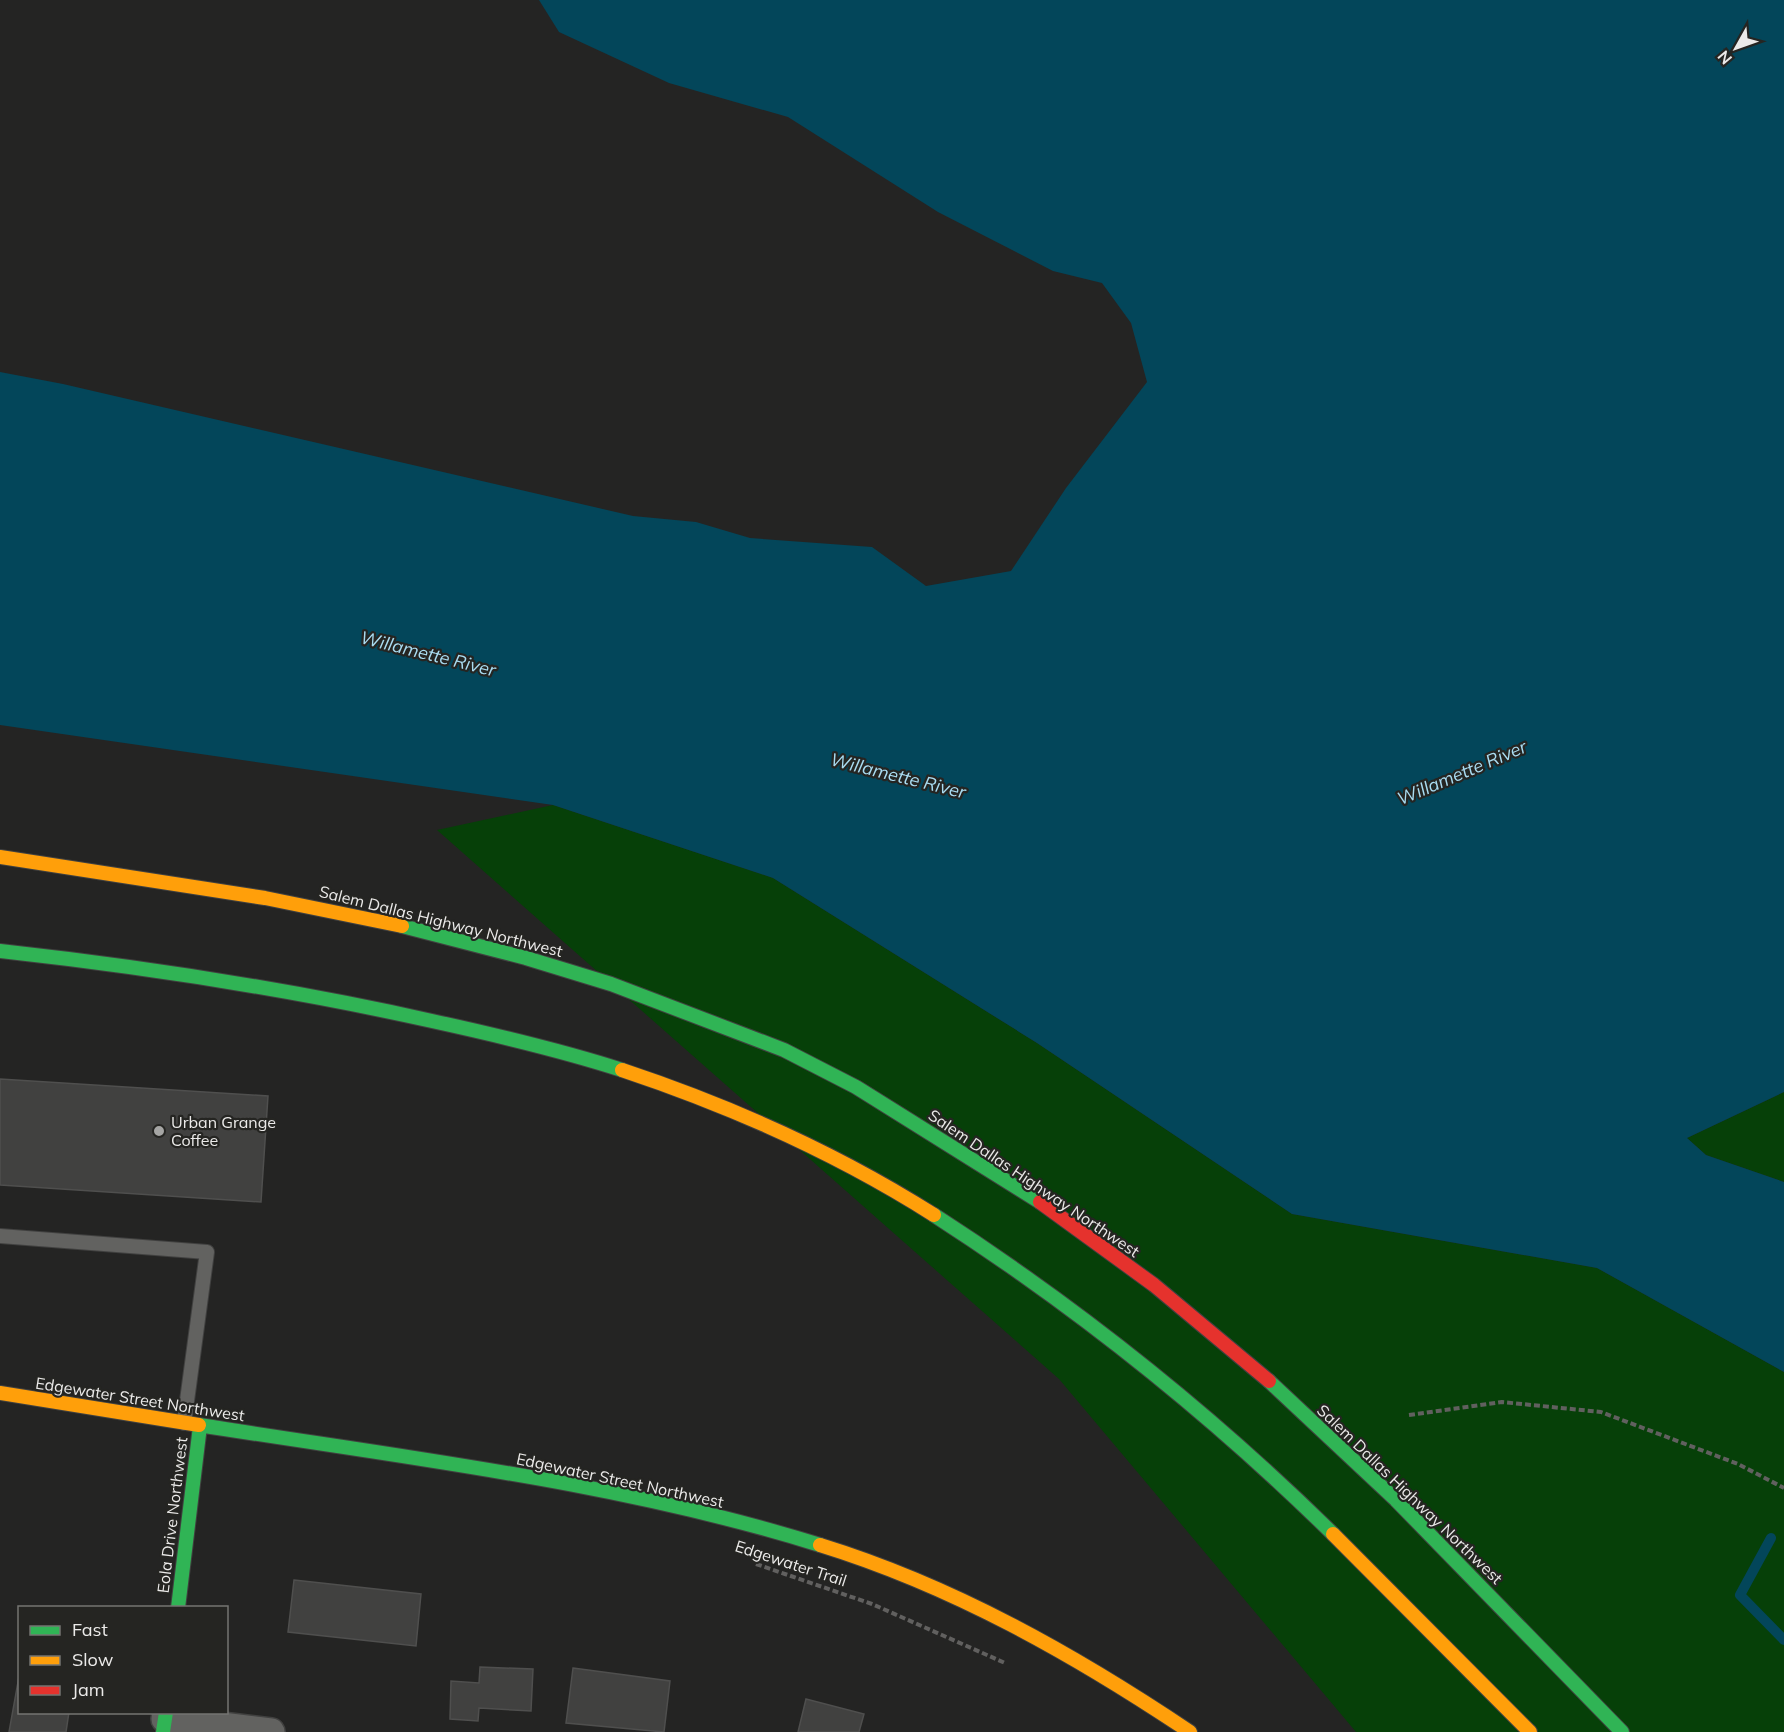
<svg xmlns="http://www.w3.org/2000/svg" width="1784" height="1732" font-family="Mulish,sans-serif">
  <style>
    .green { fill: #064008 }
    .water { fill: #03465a }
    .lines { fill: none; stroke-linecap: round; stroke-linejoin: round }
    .stream { stroke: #03465a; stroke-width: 10 }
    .building { fill: #414140; stroke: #4f4f4e; stroke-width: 1.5 }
    .lane-casing { stroke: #414140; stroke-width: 16 }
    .street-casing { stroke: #414140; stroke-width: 30 }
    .fast-casing { stroke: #414140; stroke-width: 16 }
    .slow-casing { stroke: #414140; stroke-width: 16 }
    .jam-casing { stroke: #414140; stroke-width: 16 }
    .path { stroke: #61605f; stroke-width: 4; stroke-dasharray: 6 3; stroke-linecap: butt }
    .lane { stroke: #626260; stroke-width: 14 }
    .street { stroke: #626260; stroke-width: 27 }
    .fast { stroke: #30b455; stroke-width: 14 }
    .slow { stroke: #ff9f0a; stroke-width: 14 }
    .jam { stroke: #e5322d; stroke-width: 14 }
    .poi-dot { fill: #a5a5a4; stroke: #252522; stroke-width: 2 }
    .labels { text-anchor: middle; stroke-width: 4.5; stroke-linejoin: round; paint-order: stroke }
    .street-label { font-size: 16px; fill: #ebeae9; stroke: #252522 }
    .poi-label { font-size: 16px; fill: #ebeae9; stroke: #252522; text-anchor: start }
    .water-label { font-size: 18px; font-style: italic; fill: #a9dcf1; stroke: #252522 }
  </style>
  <rect width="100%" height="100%" fill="#242423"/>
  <!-- green -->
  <path class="green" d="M553,805L773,878L1037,1043L1292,1214L1597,1268L1784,1372V1732H1356L1059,1379L437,830Z
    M1784,1092V1182L1706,1155L1687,1138Z"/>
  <!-- water -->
  <path class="water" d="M539,0H1784V1092L1687,1138L1706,1155L1784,1182V1372L1597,1268L1292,1214L1037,1043L773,878L553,805L0,725V372L63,384L633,516L696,522L750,538L872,547L926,586L1011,571L1066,488L1147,382L1131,323L1102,283L1053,271L938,212L788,117L669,83L559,32Z"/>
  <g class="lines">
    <!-- stream -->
    <path class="stream" d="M1771,1538L1740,1595L1784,1640"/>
  </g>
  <!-- building -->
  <path class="building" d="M0,1079L268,1096L261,1202L0,1185Z
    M294,1580L421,1594L416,1646L288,1632Z
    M480,1667L533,1669L531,1711L479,1708L478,1721L450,1719L451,1681L479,1683Z
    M573,1668L670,1681L664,1732L566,1723Z
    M20,1671V1712H69L66,1732H9Z
    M806,1699L864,1714L859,1732H798Z"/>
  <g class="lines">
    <!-- lane casing -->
    <g class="lane-casing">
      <path id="lane" d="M0,1236L207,1252L184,1423"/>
    </g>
    <!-- street casing -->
    <g class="street-casing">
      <path id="street" d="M165,1719L271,1732"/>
    </g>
    <!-- fast casing -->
    <g class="fast-casing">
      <path id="fast" d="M402,926L526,958L611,984L784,1050L856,1087L1040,1202
        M0,951C145,967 289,989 432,1021C496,1035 560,1050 622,1070
        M934,1215C1078,1308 1211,1414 1333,1534
        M1269,1381L1396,1500L1622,1732
        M199,1425C407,1458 618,1482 820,1545
        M178,1608L200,1426
        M163,1732L166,1712"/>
    </g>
    <!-- slow casing -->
    <g class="slow-casing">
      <path id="slow" d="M0,857L265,898L402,926
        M622,1070C730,1106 838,1154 934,1215
        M0,1393L199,1425
        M1333,1534L1530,1732
        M820,1545C953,1586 1075,1655 1190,1732"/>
    </g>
    <!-- jam casing -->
    <g class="jam-casing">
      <path id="jam" d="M1040,1202L1154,1285L1269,1381"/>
    </g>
    <!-- path -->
    <path class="path" d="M1409,1415L1502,1402L1601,1412L1738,1464L1784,1488
      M756,1564L872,1604L1005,1663"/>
    <!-- lane -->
    <use href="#lane" class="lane"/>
    <!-- street -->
    <use href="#street" class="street"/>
    <!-- fast -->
    <use href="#fast" class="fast"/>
    <!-- slow -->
    <use href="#slow" class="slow"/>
    <!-- jam -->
    <use href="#jam" class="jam"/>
  </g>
  <!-- markers -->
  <circle class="poi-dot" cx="159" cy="1131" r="6"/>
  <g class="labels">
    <!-- street labels -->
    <g class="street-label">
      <text transform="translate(441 921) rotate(14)" y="6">Salem Dallas Highway Northwest</text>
      <text transform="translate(1034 1183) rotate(34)" y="6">Salem Dallas Highway Northwest</text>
      <text transform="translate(140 1399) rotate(9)" y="6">Edgewater Street Northwest</text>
      <text transform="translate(620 1480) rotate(12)" y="6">Edgewater Street Northwest</text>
      <text transform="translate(1410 1494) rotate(44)" y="6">Salem Dallas Highway Northwest</text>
      <text transform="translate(172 1515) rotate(-83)" y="6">Eola Drive Northwest</text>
      <text transform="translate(791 1563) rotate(18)" y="6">Edgewater Trail</text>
    </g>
    <!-- poi labels -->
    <g class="poi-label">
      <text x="171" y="1128">Urban Grange<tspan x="171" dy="18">Coffee</tspan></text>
    </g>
    <!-- water labels -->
    <g class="water-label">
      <text transform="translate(428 654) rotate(14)" y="6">Willamette River</text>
      <text transform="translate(1462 773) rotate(-23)" y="6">Willamette River</text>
      <text transform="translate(898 776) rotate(14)" y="6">Willamette River</text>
    </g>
  </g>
  <!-- legend -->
  <rect x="18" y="1606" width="210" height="108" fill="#252522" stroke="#747472" stroke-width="1.5"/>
  <rect x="30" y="1626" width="30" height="9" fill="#30b455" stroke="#747472" stroke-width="1.5"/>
  <text x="72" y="1636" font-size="18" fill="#ebeae9">Fast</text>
  <rect x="30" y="1656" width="30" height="9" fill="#ff9f0a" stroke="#747472" stroke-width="1.5"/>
  <text x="72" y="1666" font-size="18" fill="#ebeae9">Slow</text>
  <rect x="30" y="1686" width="30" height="9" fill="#e5322d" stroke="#747472" stroke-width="1.5"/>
  <text x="72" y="1696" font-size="18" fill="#ebeae9">Jam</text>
  <!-- north arrow -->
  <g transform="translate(1736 48) rotate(230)" stroke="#252522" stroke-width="4.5" paint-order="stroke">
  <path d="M0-4.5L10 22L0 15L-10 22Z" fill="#ebeae9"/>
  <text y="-9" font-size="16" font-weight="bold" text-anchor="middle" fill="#ebeae9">N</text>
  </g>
</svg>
